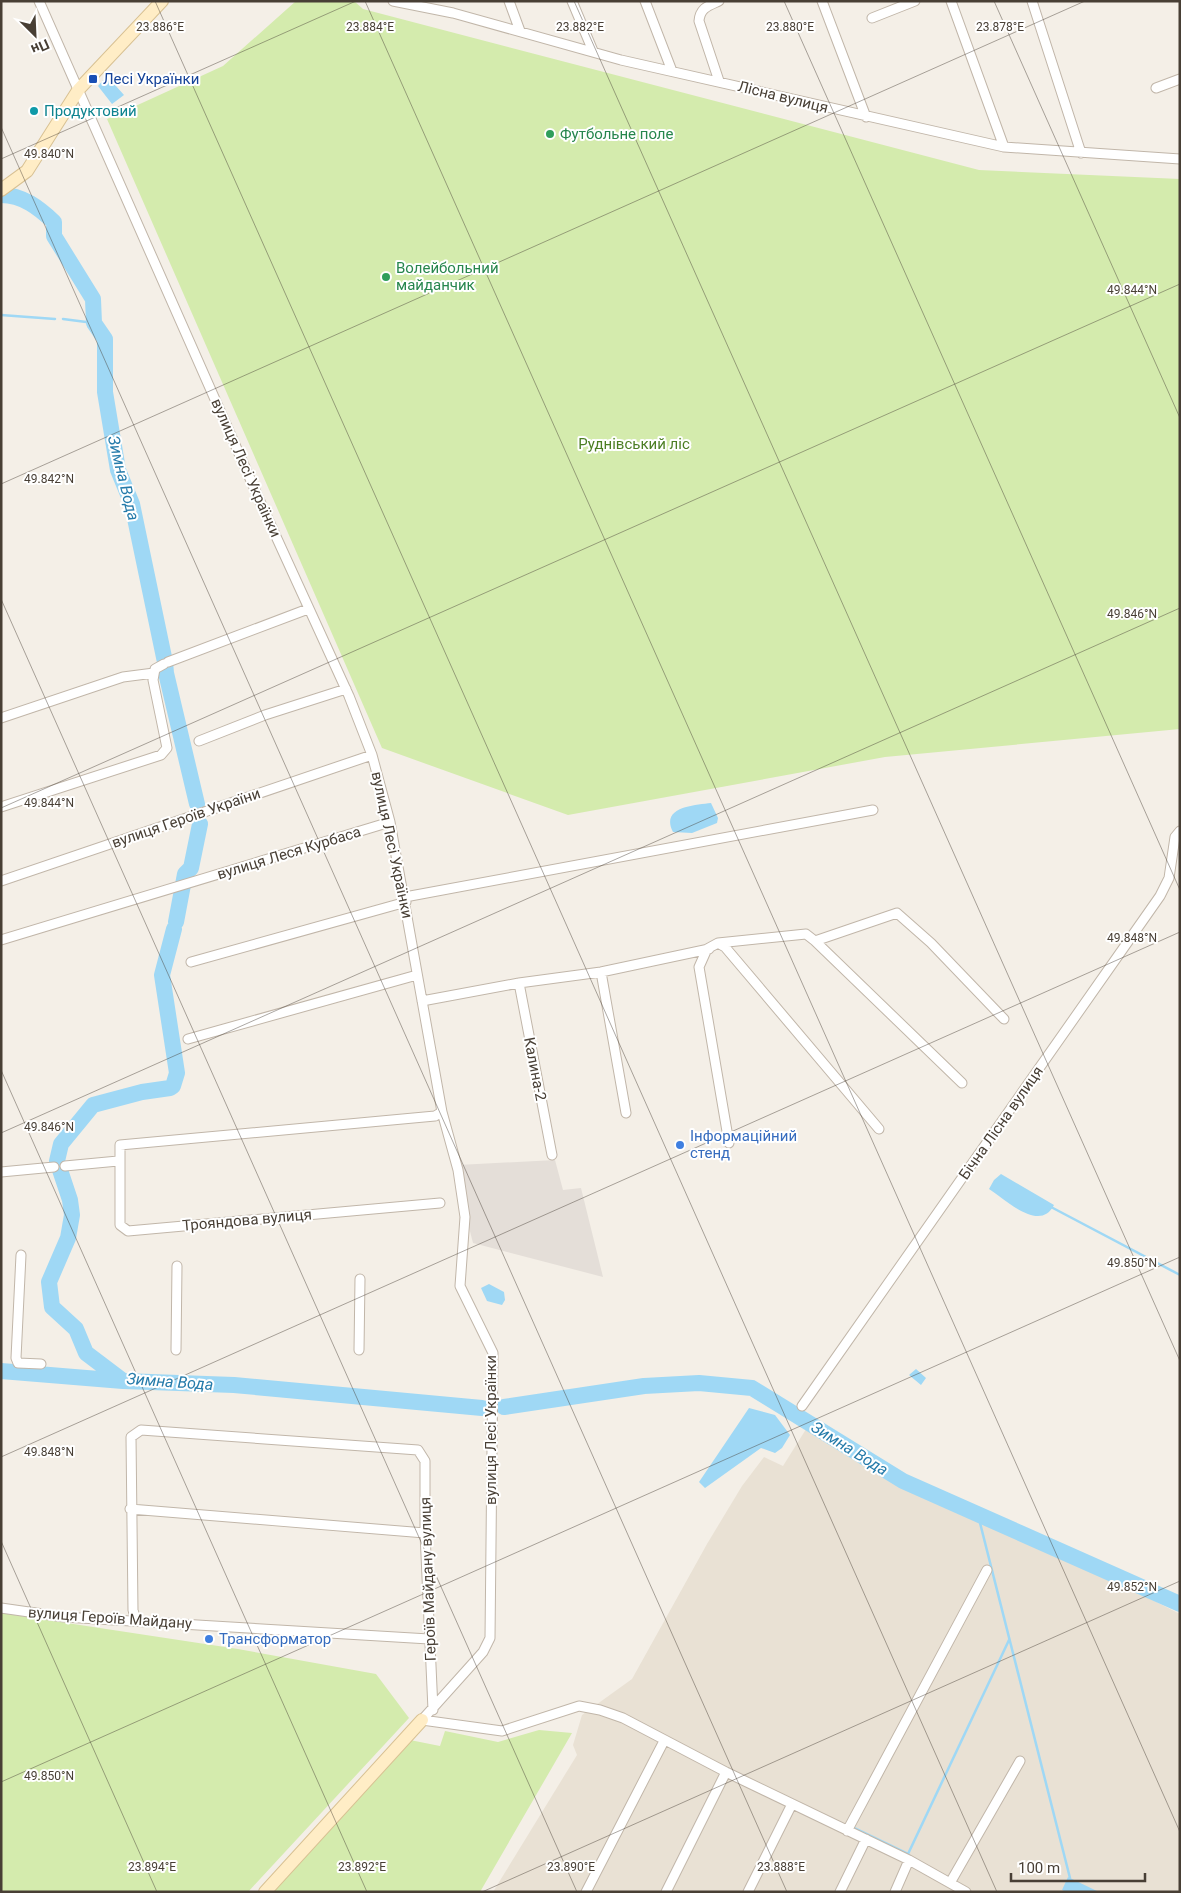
<svg xmlns="http://www.w3.org/2000/svg" width="1181" height="1893" font-family="Roboto,sans-serif">
  <style>
    .residential { fill: #e9e1d4 }
    .industrial { fill: #e4ded8 }
    .green { fill: #d4ebad }
    .water { fill: #9fd8f5 }
    .lines { fill: none; stroke-linecap: round; stroke-linejoin: round }
    .stream { stroke: #9fd8f5; stroke-width: 2.5 }
    .river { stroke: #9fd8f5; stroke-width: 16 }
    .street-casing { stroke: #c1b6a9; stroke-width: 11 }
    .secondary-casing { stroke: #d8c193; stroke-width: 14 }
    .street { stroke: #fff; stroke-width: 9 }
    .secondary { stroke: #ffedc6; stroke-width: 12 }
    .ticks { fill: none; stroke: #483f35; stroke-width: 1; stroke-opacity: 0.45 }
    .transit-dot { fill: #1a4fb4; stroke: #fff; stroke-width: 2 }
    .culture-dot { fill: #0f9aa8; stroke: #fff; stroke-width: 2 }
    .leisure-dot { fill: #2e9e5b; stroke: #fff; stroke-width: 2 }
    .shop-dot { fill: #3f7fe0; stroke: #fff; stroke-width: 2 }
    .labels { text-anchor: middle; stroke-width: 4; stroke-linejoin: round; paint-order: stroke }
    .transit-label { font-size: 15px; fill: #164399; stroke: #fff; text-anchor: start }
    .street-label { font-size: 15px; fill: #483f35; stroke: #fff }
    .culture-label { font-size: 15px; fill: #0d838f; stroke: #fff; text-anchor: start }
    .leisure-label { font-size: 15px; fill: #27864d; stroke: #fff; text-anchor: start }
    .park-label { font-size: 15px; fill: #4c7e24; stroke: #fff }
    .shop-label { font-size: 15px; fill: #366cbe; stroke: #fff; text-anchor: start }
    .water-label { font-size: 16px; font-style: italic; fill: #257baa; stroke: #fff }
    .ticks-label { font-size: 12px; text-anchor: middle; fill: #483f35; stroke: #fff; stroke-width: 4; stroke-linejoin: round; paint-order: stroke }
  </style>
  <rect width="100%" height="100%" fill="#f4efe7"/>
  <!-- residential -->
  <path class="residential" d="M808,1426L1180,1614V1892H493L577,1755L573,1745L582,1715L632,1679L707,1544L742,1486L764,1457L783,1466Z"/>
  <!-- industrial -->
  <path class="industrial" d="M555,1160L563,1190L581,1188L603,1277L473,1243L463,1204L458,1165Z"/>
  <!-- green -->
  <path class="green" d="M296,1H354L363,9L979,170L1180,179V729L885,757L568,815L382,748L107,119L223,66Z
    M1,1613L238,1649L376,1674L409,1718L248,1892H1Z
    M539,1730L572,1733L480,1892H270L405,1739L440,1746L445,1731L498,1742Z"/>
  <!-- water -->
  <path class="water" d="M107,76L124,95L112,104L98,86Z
    M711,803L718,818L717,823L692,833L673,832C660,807 694,805 711,803Z
    M1001,1174L1054,1205C1040,1233 1006,1200 989,1189L994,1180Z
    M489,1284L504,1292L505,1300L502,1305L487,1301L481,1288Z
    M916,1369L926,1378L921,1385L909,1375Z
    M749,1408L775,1415L790,1435L782,1448L775,1453L761,1448L705,1488L699,1482Z
    M1068,1877L1070,1878L1099,1892H1066L1062,1890Z"/>
  <g class="lines">
    <!-- stream -->
    <path class="stream" d="M1,315L55,319
      M63,319L94,323
      M1051,1207L1180,1275
      M978,1515L1070,1878
      M854,1828L908,1854L1009,1640"/>
    <!-- river -->
    <path class="river" d="M1,195C23,195 39,208 54,222V236L93,299L94,323L105,339V392L118,470L132,504L165,662L166,673L197,804
      M176,922L185,874L191,868L200,824
      M174,929L162,975L177,1073L173,1086L170,1088L142,1092L93,1105L61,1144L57,1161L70,1200L72,1215L68,1238L49,1282L52,1307L76,1329L86,1353L123,1381L234,1385L482,1408
      M1,1371L123,1381
      M504,1407L644,1386L699,1383L752,1388L903,1481L1180,1604"/>
    <!-- street casing -->
    <g class="street-casing">
      <path id="street" d="M39,1L263,508L349,696L372,755L390,822L442,1112L458,1170L465,1217L460,1286L493,1353L490,1638L483,1652L422,1720
        M393,1L453,13L621,60L1004,147L1180,159
        M509,1L520,31
        M572,1L593,51
        M645,1L672,71
        M822,1L866,117
        M951,1L1004,147
        M1032,1L1081,153
        M872,18L915,1
        M719,81L699,21C700,8 708,6 719,1
        M1156,88L1180,79
        M168,662L308,609
        M1,718L123,677L154,673
        M199,741L265,715L346,689
        M1,807L161,755L167,748L153,680L155,669L164,664
        M1,881L372,755
        M405,897L873,810
        M1,940L390,822
        M815,941L962,1083
        M718,943L725,947L879,1129
        M191,962L406,902
        M601,972L626,1113
        M519,983L552,1155
        M422,1001L519,983L601,972L709,949
        M188,1039L417,975
        M729,1143L699,967L707,949L718,943L806,934L815,941L897,913L931,943L1004,1019
        M65,1166L118,1161
        M1,1172L54,1167
        M440,1203L128,1231L120,1225V1145L435,1116L442,1112
        M21,1255L16,1358L18,1363L41,1364
        M176,1350L177,1266
        M359,1350L360,1279
        M802,1406L1160,896L1169,878L1175,837L1180,831
        M130,1509L425,1533
        M1,1608L64,1617L429,1639
        M136,1620L133,1610L131,1437L141,1430L418,1450L425,1461V1533L433,1710
        M422,1720L502,1731L579,1706L600,1710L623,1718L726,1772L909,1860L966,1892
        M847,1831L987,1570
        M950,1883L1020,1761
        M586,1892L664,1741
        M666,1892L726,1772
        M748,1892L792,1804
        M840,1892L866,1839
        M895,1892L909,1860"/>
    </g>
    <!-- secondary casing -->
    <g class="secondary-casing">
      <path id="secondary" d="M1,190L27,171L79,89L162,1
        M265,1892L422,1720"/>
    </g>
    <!-- street -->
    <use href="#street" class="street"/>
    <!-- secondary -->
    <use href="#secondary" class="secondary"/>
  </g>
  <!-- ticks -->
  <path class="ticks" d="M155,1L997,1892M365,1L1180,1832M574,1L1180,1361M784,1L1180,890M994,1L1180,418M1,127L787,1892M1,159L356,1M1,484L1085,1M1,599L577,1892M1,808L1180,284M1,1070L367,1892M1,1133L1180,608M1,1457L1180,932M1,1541L157,1892M1,1782L1180,1257M482,1892L1180,1581"/>
  <!-- markers -->
  <rect class="transit-dot" x="88" y="74" width="10" height="10" rx="2.5"/>
  <circle class="culture-dot" cx="34" cy="111" r="5"/>
  <g class="leisure-dot">
    <circle cx="550" cy="134" r="5"/>
    <circle cx="386" cy="277" r="5"/>
  </g>
  <g class="shop-dot">
    <circle cx="680" cy="1145" r="5"/>
    <circle cx="209" cy="1639" r="5"/>
  </g>
  <g class="labels">
    <!-- transit labels -->
    <g class="transit-label">
      <text x="103" y="84">Лесі Українки</text>
    </g>
    <!-- street labels -->
    <g class="street-label">
      <text transform="translate(783 97) rotate(14)" y="5">Лісна вулиця</text>
      <text transform="translate(246 468) rotate(66)" y="5">вулиця Лесі Українки</text>
      <text transform="translate(186 818) rotate(-19)" y="5">вулиця Героїв України</text>
      <text transform="translate(392 845) rotate(78)" y="5">вулиця Лесі Українки</text>
      <text transform="translate(289 853) rotate(-17)" y="5">вулиця Леся Курбаса</text>
      <text transform="translate(535 1069) rotate(79)" y="5">Калина-2</text>
      <text transform="translate(1001 1123) rotate(-55)" y="5">Бічна Лісна вулиця</text>
      <text transform="translate(247 1220) rotate(-5)" y="5">Трояндова вулиця</text>
      <text transform="translate(491 1430) rotate(-90)" y="5">вулиця Лесі Українки</text>
      <text transform="translate(428 1579) rotate(-92)" y="5">Героїв Майдану вулиця</text>
      <text transform="translate(110 1618) rotate(4)" y="5">вулиця Героїв Майдану</text>
    </g>
    <!-- culture labels -->
    <g class="culture-label">
      <text x="44" y="116">Продуктовий</text>
    </g>
    <!-- leisure labels -->
    <g class="leisure-label">
      <text x="560" y="139">Футбольне поле</text>
      <text x="396" y="273">Волейбольний<tspan x="396" dy="17">майданчик</tspan></text>
    </g>
    <!-- park labels -->
    <g class="park-label">
      <text x="634" y="449">Руднівський ліс</text>
    </g>
    <!-- shop labels -->
    <g class="shop-label">
      <text x="690" y="1141">Інформаційний<tspan x="690" dy="17">стенд</tspan></text>
      <text x="219" y="1644">Трансформатор</text>
    </g>
    <!-- water labels -->
    <g class="water-label">
      <text transform="translate(124 478) rotate(76)" y="6">Зимна Вода</text>
      <text transform="translate(170 1381) rotate(4)" y="6">Зимна Вода</text>
      <text transform="translate(850 1448) rotate(32)" y="6">Зимна Вода</text>
    </g>
  </g>
  <g class="ticks-label">
    <text x="160" y="31">23.886°E</text>
    <text x="370" y="31">23.884°E</text>
    <text x="580" y="31">23.882°E</text>
    <text x="790" y="31">23.880°E</text>
    <text x="1000" y="31">23.878°E</text>
    <text x="49" y="158">49.840°N</text>
    <text x="1132" y="294">49.844°N</text>
    <text x="49" y="483">49.842°N</text>
    <text x="1132" y="618">49.846°N</text>
    <text x="49" y="807">49.844°N</text>
    <text x="1132" y="942">49.848°N</text>
    <text x="49" y="1131">49.846°N</text>
    <text x="1132" y="1267">49.850°N</text>
    <text x="49" y="1456">49.848°N</text>
    <text x="1132" y="1591">49.852°N</text>
    <text x="49" y="1780">49.850°N</text>
    <text x="152" y="1871">23.894°E</text>
    <text x="362" y="1871">23.892°E</text>
    <text x="571" y="1871">23.890°E</text>
    <text x="781" y="1871">23.888°E</text>
  </g>
  <!-- border -->
  <rect width="1181" height="1893" fill="none" stroke="#483f35" stroke-width="5"/>
  <!-- north arrow -->
  <g transform="translate(35 35) rotate(156)" stroke="#ffffff" stroke-width="4" paint-order="stroke">
  <path d="M0-4L9 19L0 12L-9 19Z" fill="#483f35"/>
  <text y="-8" font-size="14" font-weight="bold" text-anchor="middle" fill="#483f35">Пн</text>
  </g>
  <!-- scale -->
  <path d="M1011 1873v8h134v-8" fill="none" stroke="#483f35" stroke-width="2.5"/>
  <text x="1018" y="1873" font-size="15" fill="#483f35" stroke="#ffffff" stroke-width="4" paint-order="stroke">100 m</text>
</svg>
